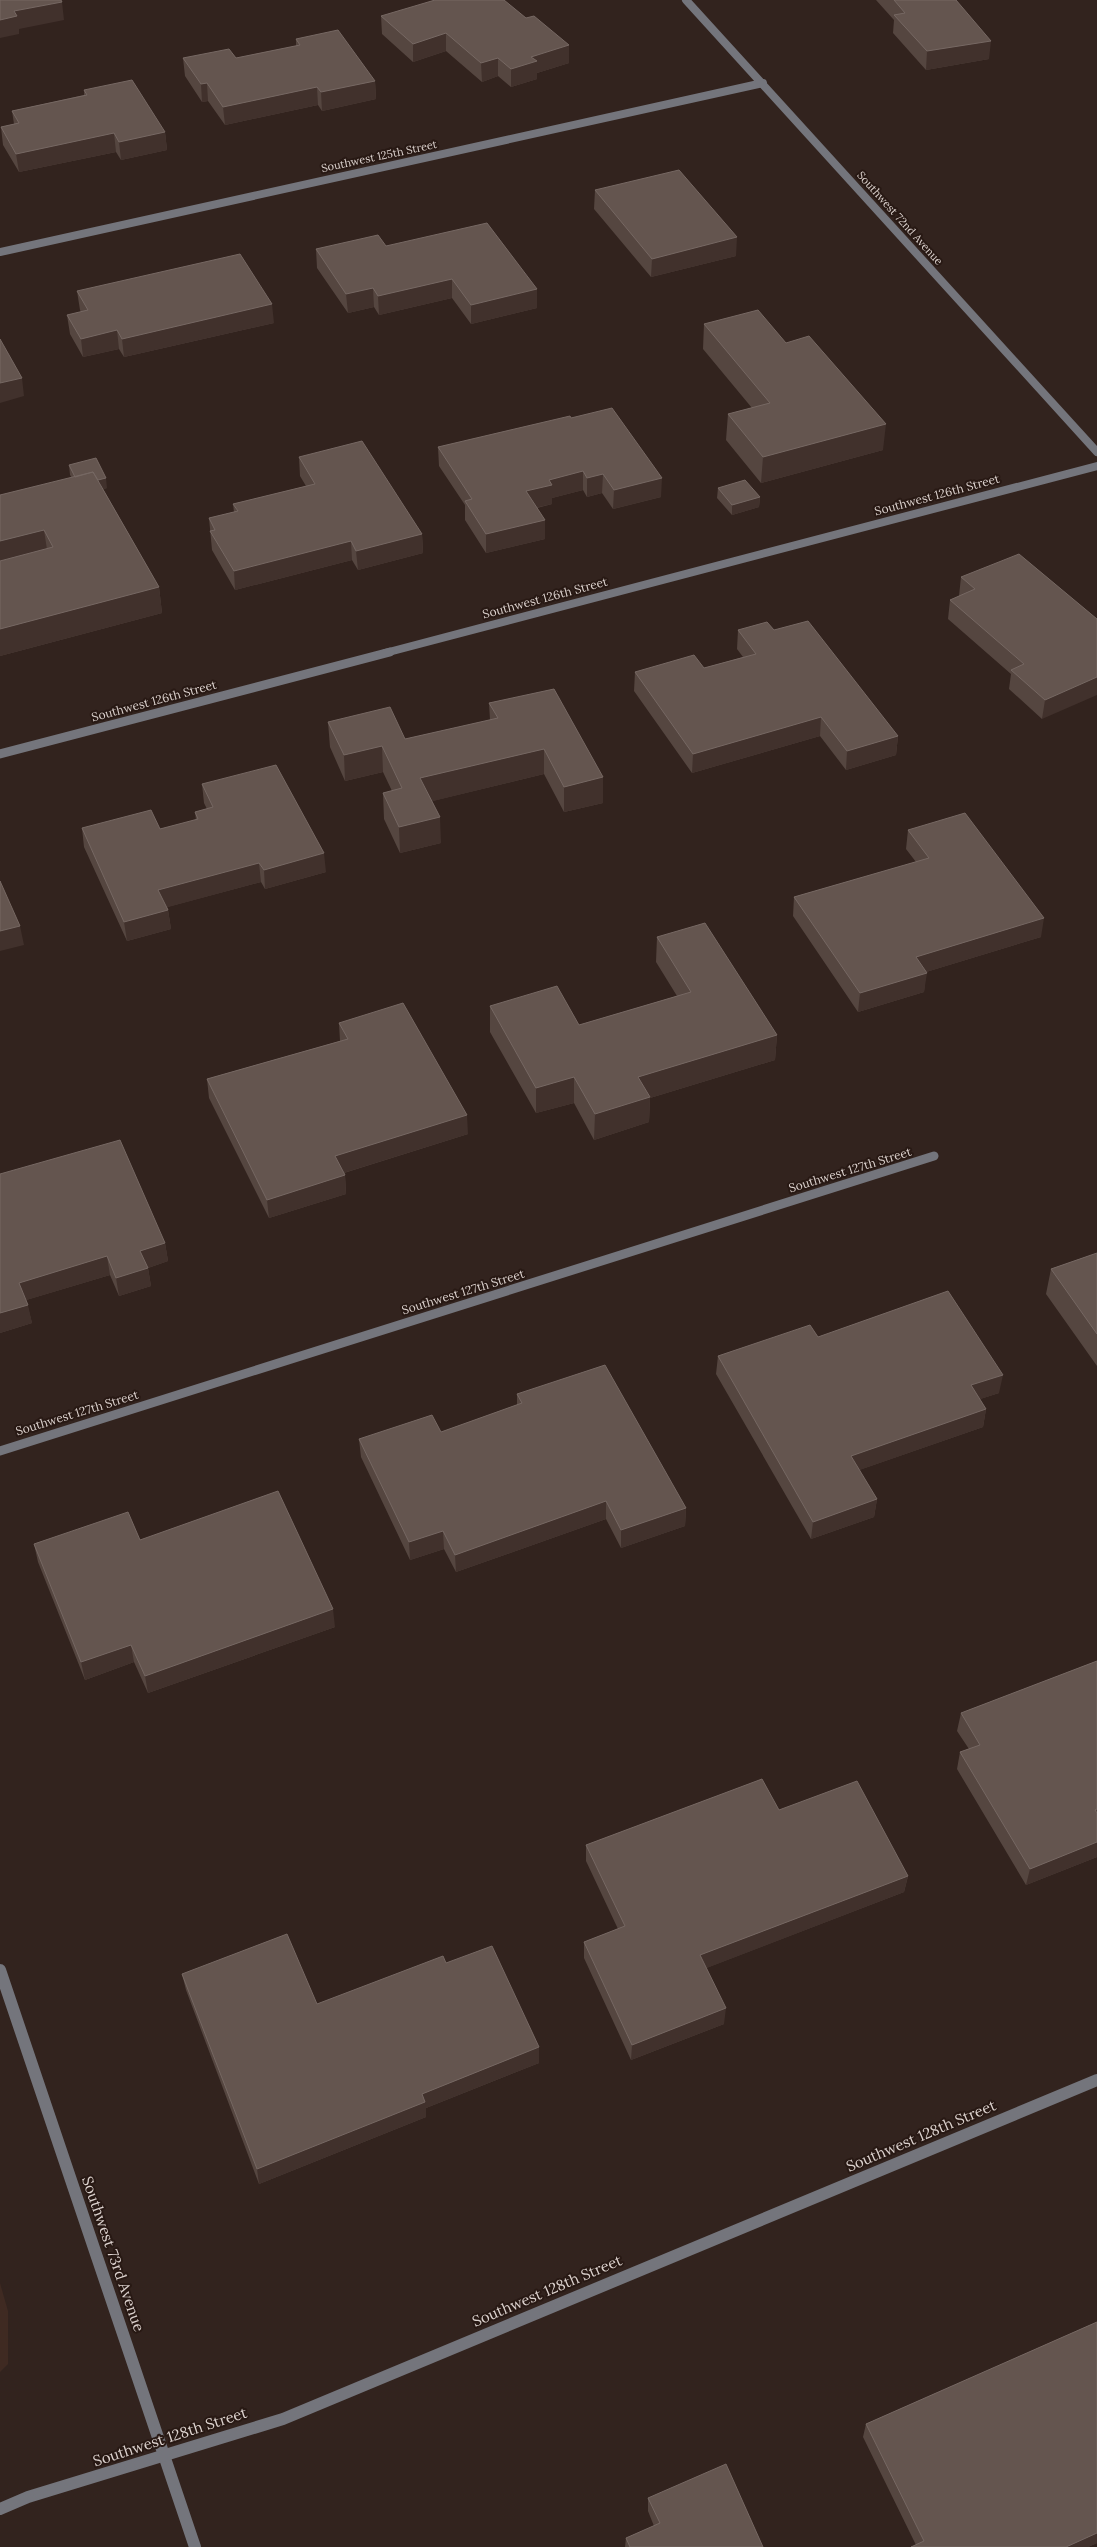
<svg xmlns="http://www.w3.org/2000/svg" width="1097" height="2547" font-family="Lora,serif">
  <style>
    .built { fill: #3f2a22 }
    .lines { fill: none; stroke-linecap: round; stroke-linejoin: round }
    .minor-far2 { stroke: #74757c; stroke-width: 8 }
    .minor-far1 { stroke: #74757c; stroke-width: 9 }
    .minor { stroke: #74757c; stroke-width: 12 }
    .tertiary-far1 { stroke: #74757c; stroke-width: 8 }
    .tertiary { stroke: #74757c; stroke-width: 12 }
    .wall { fill: #554640 }
    .shaded-wall { fill: #41312c }
    .building { fill: #64554f; stroke: #766863 }
    .labels { text-anchor: middle; stroke-width: 4; stroke-linejoin: round; paint-order: stroke }
    .far-street-label { font-size: 11px; fill: #dcd2ce; stroke: #281914 }
    .street-label { font-size: 12px; fill: #dcd2ce; stroke: #281914 }
    .near-street-label { font-size: 15px; fill: #dcd2ce; stroke: #281914 }
  </style>
  <rect width="100%" height="100%" fill="#32231e"/>
  <!-- built -->
  <path class="built" d="M0,2283L8,2311V2364L0,2372Z"/>
  <g class="lines">
    <!-- minor-far2 -->
    <path class="minor-far2" d="M0,252L763,83
      M385,653L1097,466"/>
    <!-- minor-far1 -->
    <path class="minor-far1" d="M0,754L390,652
      M0,1451L934,1156"/>
    <!-- minor -->
    <path class="minor" d="M0,1970L195,2547"/>
    <!-- tertiary-far1 -->
    <path class="tertiary-far1" d="M686,0L1097,452"/>
    <!-- tertiary -->
    <path class="tertiary" d="M0,2509L28,2497L283,2419L1097,2080"/>
  </g>
  <!-- wall -->
  <path class="wall" d="M876,0H956L989,59L926,70L893,33L894,20Z
    M381,16L569,63L537,73V79L511,87L498,76L482,82L446,51L413,62L382,34Z
    M296,39L375,81L376,99L322,111L318,105L225,125L208,101L202,102L185,76L183,58H236L296,46Z
    M84,90L165,132L167,150L121,160L116,152L19,172L3,145L1,127L14,124L12,111L84,95Z
    M595,190L736,256L651,277L594,209Z
    M386,246L537,308L471,324L452,298L379,315L374,307L348,313L317,268L316,249Z
    M77,291L274,323L124,357L119,349L83,357L70,334L67,315L81,312L80,310Z
    M704,324L786,343L883,450L761,483L726,440L728,414L752,408L703,349Z
    M571,418L661,497L613,509L602,493L587,497L583,490L552,498V504L537,508L545,520V539L486,553L465,520V505L439,466L438,447Z
    M299,457L422,534L423,553L358,570L352,560L235,590L212,550L209,518L234,512L233,504L306,486L300,476Z
    M69,465L107,488L103,489L159,587L162,613L0,656V495L72,478L70,475Z
    M718,488L760,497L759,507L732,515L717,498Z
    M961,577L1097,619L1042,719L1009,689L1011,674L948,619L950,600L959,596Z
    M738,630H774L898,736L896,755L846,770L820,736L692,773L634,691L635,672L704,668L743,657L737,649Z
    M554,689L603,803L564,812L544,774L432,801L441,843L400,853L384,819L383,793L392,791L383,772L345,781L330,747L328,722L405,739L490,720L489,703Z
    M202,784L326,872L265,889L261,882L167,907L168,910L171,929L127,941L84,847L82,828L160,829L196,820L195,812L207,809L204,803Z
    M908,830L1041,937L926,972L924,992L858,1012L793,916L794,897L916,862L906,849Z
    M657,937L777,1035L775,1060L650,1098L649,1122L594,1140L574,1103L536,1113L490,1032V1006L579,1025L677,996L656,962Z
    M339,1023L468,1134L344,1173L345,1175L346,1194L269,1218L209,1098L207,1079L340,1041Z
    M0,1174L165,1243L168,1261L148,1268L151,1286L119,1296L110,1275L26,1300L32,1323L0,1333Z
    M1097,1253V1366L1046,1294L1051,1269Z
    M818,1337L999,1393L980,1399L986,1409L983,1427L859,1470L877,1499L874,1517L811,1539L716,1374L718,1356Z
    M517,1394L686,1508L685,1526L621,1548L606,1519L456,1572L444,1549L410,1560L361,1457L359,1439L441,1432L517,1405Z
    M140,1540L335,1627L148,1693L134,1662L85,1680L38,1562L34,1544Z
    M1097,1661V1857L1026,1885L957,1769L960,1752L969,1749L957,1731L961,1713Z
    M779,1810L908,1876L904,1892L706,1968L724,2024L631,2060L584,1958V1942L618,1929L586,1861V1845Z
    M446,1963L539,2063L426,2108V2117L259,2184L186,1990L182,1974L317,2004Z
    M1097,2322V2543L1088,2547L916,2545L863,2437L866,2424Z
    M648,2498L763,2547H625L626,2538L654,2526L648,2511Z"/>
  <!-- shaded-wall -->
  <path class="shaded-wall" d="M62,2L64,20L19,29V34L0,38V20L14,11Z
    M446,33V51L413,62V44Z
    M991,41L989,59L926,70L927,51Z
    M569,45V63L537,73V79L511,87V69L531,57Z
    M498,58V76L482,82L481,63Z
    M375,81L376,99L322,111L321,92Z
    M207,83L208,101L202,102L201,84Z
    M317,87L318,105L225,125L223,107Z
    M165,132L167,150L121,160L119,142Z
    M114,133L116,152L19,172L16,154Z
    M737,237L736,256L651,277L652,259Z
    M452,279V298L379,315L378,296Z
    M373,288L374,307L348,313L346,294Z
    M537,289V308L471,324V305Z
    M272,304L274,323L124,357L122,339Z
    M117,330L119,349L83,357L81,339Z
    M22,378L24,396L0,403V383Z
    M886,424L883,450L761,483L763,457Z
    M583,471V490L552,498V504L526,510V491L549,480Z
    M603,474L602,493L587,497V478Z
    M106,478L107,488L80,495L79,484Z
    M662,478L661,497L613,509L614,490Z
    M760,497L759,507L732,515V505Z
    M545,520V539L486,553V534Z
    M44,530L48,556L0,568V541Z
    M422,534L423,553L358,570L356,551Z
    M351,541L352,560L235,590L234,571Z
    M159,587L162,613L0,656V629Z
    M1097,677V695L1042,719L1045,700Z
    M821,717L820,736L692,773L693,754Z
    M898,736L896,755L846,770L847,751Z
    M382,746L383,772L345,781L344,755Z
    M544,749V774L421,804L420,778Z
    M603,777V803L564,812V787Z
    M440,817L441,843L400,853L399,827Z
    M324,853L326,872L265,889L264,870Z
    M259,863L261,882L161,909L158,890Z
    M168,910L171,929L127,941L124,922Z
    M1044,918L1041,937L913,976L916,957Z
    M20,926L24,945L0,951V931Z
    M927,973L924,992L858,1012L860,993Z
    M777,1035L775,1060L650,1098L649,1122L594,1140L595,1114L638,1077Z
    M574,1077V1103L536,1113V1088Z
    M467,1115L468,1134L337,1175L335,1156Z
    M345,1175L346,1194L269,1218L267,1200Z
    M165,1243L168,1261L148,1268L151,1286L119,1296L116,1278L140,1251Z
    M107,1256L110,1275L23,1301L19,1283Z
    M28,1305L32,1323L0,1333V1313Z
    M1003,1375L999,1393L968,1403L971,1385Z
    M986,1409L983,1427L848,1474L851,1456Z
    M877,1499L874,1517L811,1539L813,1522Z
    M606,1501V1519L456,1572L455,1555Z
    M686,1508L685,1526L621,1548V1530Z
    M443,1531L444,1549L410,1560L409,1542Z
    M333,1609L335,1627L148,1693L145,1676Z
    M131,1645L134,1662L85,1680L81,1662Z
    M1097,1842V1857L1026,1885L1030,1869Z
    M908,1876L904,1892L699,1971L700,1955Z
    M726,2008L724,2024L631,2060L632,2045Z
    M539,2047V2063L426,2108V2117L259,2184L257,2169L422,2094Z
    M1097,2533V2543L1088,2547H1066Z"/>
  <!-- building -->
  <path class="building" d="M0,0H61L62,2L14,11L17,16L0,20Z
    M435,0H504L526,18L534,16L569,45L531,57L537,61L511,69L498,58L481,63L446,33L413,44L381,16Z
    M894,0H956L991,41L927,51L894,15L905,13Z
    M338,30L375,81L321,92L317,87L223,107L207,83L201,84L183,58L229,49L236,58L300,45L296,39Z
    M132,80L165,132L119,142L114,133L16,154L1,127L19,123L12,111L87,95L84,90Z
    M679,170L737,237L652,259L595,190Z
    M487,223L537,289L471,305L452,279L378,296L373,288L346,294L316,249L378,235L386,246Z
    M240,254L272,304L122,339L117,330L81,339L67,315L88,310L77,291Z
    M758,310L786,343L809,336L886,424L763,457L728,414L770,403L704,324Z
    M0,339L22,378L0,383Z
    M612,408L662,478L614,490L603,474L587,478L583,471L549,480L552,485L526,491L545,520L486,534L465,501L472,499L438,447L570,416L571,418Z
    M362,441L422,534L356,551L351,541L234,571L210,531L215,530L209,518L238,511L233,504L315,484L299,457Z
    M96,458L106,478L98,480L93,472L75,477L69,465Z
    M93,472L159,587L0,629V561L53,547L44,530L0,541V495Z
    M745,480L760,497L732,505L718,488Z
    M1019,554L1097,619V677L1045,700L1011,670L1024,664L950,600L975,589L961,577Z
    M808,621L898,736L847,751L821,717L693,754L635,672L694,655L704,668L756,654L738,630L767,622L774,630Z
    M554,689L603,777L564,787L544,749L420,778L440,817L399,827L383,793L402,788L382,746L344,755L328,722L390,707L405,739L498,718L489,703Z
    M276,765L324,853L264,870L259,863L158,890L168,910L124,922L82,828L151,810L160,829L198,819L195,812L213,807L202,784Z
    M965,813L1044,918L916,957L927,973L860,993L794,897L929,858L908,830Z
    M0,881L20,926L0,931Z
    M705,923L777,1035L638,1077L650,1097L595,1114L574,1077L536,1088L490,1006L557,986L579,1025L691,992L657,937Z
    M403,1003L467,1115L335,1156L345,1175L267,1200L207,1079L348,1039L339,1023Z
    M120,1140L165,1243L140,1251L148,1268L116,1278L107,1256L19,1283L28,1305L0,1313V1174Z
    M1097,1253V1334L1051,1269Z
    M948,1291L1003,1375L971,1385L986,1409L851,1456L877,1499L813,1522L718,1356L810,1325L818,1337Z
    M605,1365L686,1508L621,1530L606,1501L455,1555L443,1531L409,1542L359,1439L432,1415L441,1432L522,1403L517,1394Z
    M278,1491L333,1609L145,1676L131,1645L81,1662L34,1544L128,1512L140,1540Z
    M1097,1661V1809L1095,1810L1097,1813V1842L1030,1869L960,1752L980,1745L961,1713Z
    M762,1779L779,1810L857,1781L908,1876L700,1955L726,2008L632,2045L584,1942L625,1926L586,1845Z
    M287,1934L317,2004L443,1956L446,1963L492,1946L539,2047L422,2094L425,2102L257,2169L182,1974Z
    M1097,2322V2533L1066,2547H911L924,2541L866,2424Z
    M726,2464L763,2547H630L626,2538L660,2523L648,2498Z"/>
  <g class="labels">
    <!-- far-street labels -->
    <g class="far-street-label">
      <text transform="translate(379 156) rotate(-12)" y="4">Southwest 125th Street</text>
      <text transform="translate(900 218) rotate(48)" y="4">Southwest 72nd Avenue</text>
    </g>
    <!-- street labels -->
    <g class="street-label">
      <text transform="translate(937 495) rotate(-15)" y="4">Southwest 126th Street</text>
      <text transform="translate(545 598) rotate(-15)" y="4">Southwest 126th Street</text>
      <text transform="translate(154 701) rotate(-15)" y="4">Southwest 126th Street</text>
      <text transform="translate(850 1170) rotate(-17)" y="4">Southwest 127th Street</text>
      <text transform="translate(463 1292) rotate(-17)" y="4">Southwest 127th Street</text>
      <text transform="translate(77 1413) rotate(-17)" y="4">Southwest 127th Street</text>
    </g>
    <!-- near-street labels -->
    <g class="near-street-label">
      <text transform="translate(921 2136) rotate(-23)" y="5">Southwest 128th Street</text>
      <text transform="translate(113 2254) rotate(71)" y="5">Southwest 73rd Avenue</text>
      <text transform="translate(547 2291) rotate(-23)" y="5">Southwest 128th Street</text>
      <text transform="translate(170 2437) rotate(-18)" y="5">Southwest 128th Street</text>
    </g>
  </g>
</svg>
